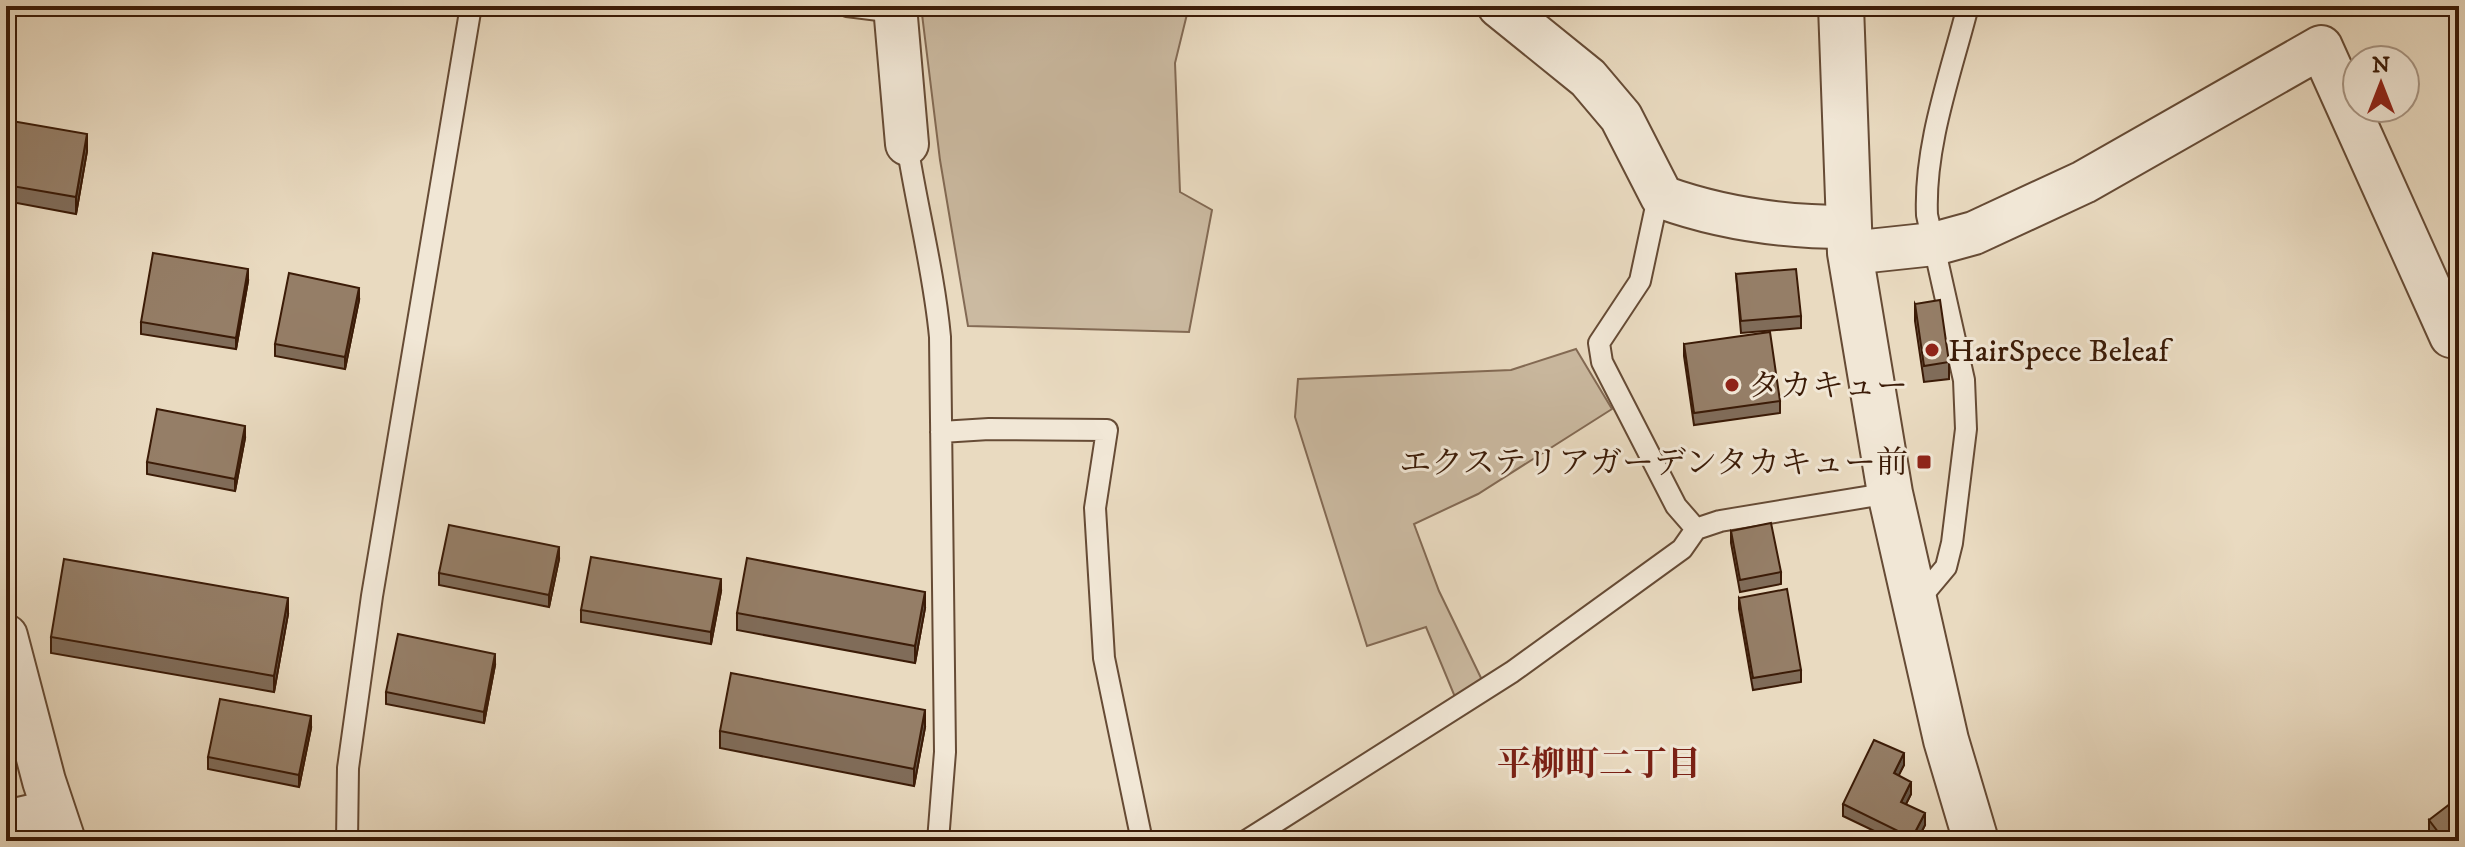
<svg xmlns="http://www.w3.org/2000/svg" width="2465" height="847" font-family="'IM FELL DW Pica','Noto Serif JP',serif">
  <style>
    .green { fill: #cbbaa1; stroke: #836a54; stroke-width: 2 }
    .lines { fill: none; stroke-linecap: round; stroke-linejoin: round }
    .service-casing { stroke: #664b35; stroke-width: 24 }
    .minor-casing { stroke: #664b35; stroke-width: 46 }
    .tertiary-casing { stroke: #664b35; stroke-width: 48 }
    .service { stroke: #f1e7d6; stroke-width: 20 }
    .minor { stroke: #f1e7d6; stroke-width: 42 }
    .tertiary { stroke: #f1e7d6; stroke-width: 44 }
    .wall { fill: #806c59; stroke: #3b1b07; stroke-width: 2 }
    .shaded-wall { fill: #685848; stroke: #3b1b07; stroke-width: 2 }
    .building { fill: #957e67; stroke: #3b1b07; stroke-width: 2 }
    .poi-dot { fill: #8f2418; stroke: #f1e7d6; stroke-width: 3 }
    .labels { text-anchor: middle; stroke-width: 6; stroke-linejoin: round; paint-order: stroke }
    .poi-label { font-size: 32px; fill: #3b1b07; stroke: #f1e7d6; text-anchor: start }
    .neighbourhood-label { font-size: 34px; font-weight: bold; fill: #7a1f14; stroke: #f1e7d6 }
  </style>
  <rect width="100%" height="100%" fill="#e9dac0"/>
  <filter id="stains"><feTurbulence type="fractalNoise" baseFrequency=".0025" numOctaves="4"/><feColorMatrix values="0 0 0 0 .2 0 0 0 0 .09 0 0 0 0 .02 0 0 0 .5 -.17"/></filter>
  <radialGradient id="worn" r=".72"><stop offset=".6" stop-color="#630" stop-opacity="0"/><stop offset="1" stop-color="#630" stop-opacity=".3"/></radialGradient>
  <!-- green -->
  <path class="green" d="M921,6H1189L1175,63L1180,192L1212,210L1189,332L968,326L940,160Z
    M1576,349L1612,409L1478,494L1414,524L1439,591L1482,680L1455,697L1426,627L1367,646L1295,417L1298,379L1511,370Z"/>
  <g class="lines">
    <!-- service casing -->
    <g class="service-casing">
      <path id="service" d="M847,6L895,12
        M907,144C917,208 934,272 940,337L945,752L938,841
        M1662,197L1655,211L1640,281L1599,343L1602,362L1676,506L1696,529
        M941,432L989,429L1107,430L1095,508L1104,658L1142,841
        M1915,604L1946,567L1952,543L1966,429L1964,380L1927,215C1924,145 1951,73 1968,6
        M347,841L348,768L372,596L471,6
        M1246,841L1512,672L1682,549L1696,529L1720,521L1890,493"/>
    </g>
    <!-- minor casing -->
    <g class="minor-casing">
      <path id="minor" d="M895,6L907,144
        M1499,6L1588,78L1621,117L1662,197C1720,218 1786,227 1847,227
        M1850,253L1934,244L1974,233L2084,182L2321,47L2451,336H2459
        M6,636L44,781L64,841
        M6,822L54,811"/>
    </g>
    <!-- tertiary casing -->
    <g class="tertiary-casing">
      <path id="tertiary" d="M1841,6L1850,253L1890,493L1946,740L1976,841"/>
    </g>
    <!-- service -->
    <use href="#service" class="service"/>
    <!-- minor -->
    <use href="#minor" class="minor"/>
    <!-- tertiary -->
    <use href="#tertiary" class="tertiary"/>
  </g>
  <!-- wall -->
  <path class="wall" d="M1679,6H1726V11H1679Z
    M6,120L87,151L76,214L6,201Z
    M1736,274L1801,316V328L1741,333Z
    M248,281L236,349L141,334V322Z
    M359,300L345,369L275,356V344Z
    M1915,304L1949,362V379L1924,382L1915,321Z
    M1684,344L1780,401V413L1694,425L1684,356Z
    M245,438L235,491L147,474V462Z
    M1731,531L1781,572V584L1740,592L1731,543Z
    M559,559L549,607L439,585V573Z
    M721,591L711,644L581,622V610Z
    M1739,598L1801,670V682L1753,690L1739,609Z
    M925,608L915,663L737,630V613Z
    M288,614L274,692L51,653V637Z
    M495,665L484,723L386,704V692Z
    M925,727L914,786L720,748V731Z
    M311,728L299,787L208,769V757Z
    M1904,765L1898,775L1911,794L1906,804L1925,825L1917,841H1895L1843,816V804Z
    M2429,820L2459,841H2432L2429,837Z"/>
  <!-- shaded-wall -->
  <path class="shaded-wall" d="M87,134V151L76,214V197Z
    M248,269V281L236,349V338Z
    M359,288V300L345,369V357Z
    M245,426V438L235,491V479Z
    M559,547V559L549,607V595Z
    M721,579V591L711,644V632Z
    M925,592V608L915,663V646Z
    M288,598V614L274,692V676Z
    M495,654V665L484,723V712Z
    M925,710V727L914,786V769Z
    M311,716V728L299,787V775Z
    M1904,753V765L1894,785V773Z
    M1911,782V794L1901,814V802Z
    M1925,813V825L1917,841H1912V838Z"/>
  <!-- building -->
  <path class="building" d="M6,120L87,134L76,197L6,185Z
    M153,253L248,269L236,338L141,322Z
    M1796,269L1801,316L1741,321L1736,274Z
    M289,273L359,288L345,357L275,344Z
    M1940,300L1949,362L1924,366L1915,304Z
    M1770,332L1780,401L1694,413L1684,344Z
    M157,409L245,426L235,479L147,462Z
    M1771,523L1781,572L1740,580L1731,531Z
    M449,525L559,547L549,595L439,573Z
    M591,557L721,579L711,632L581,610Z
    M747,558L925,592L915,646L737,613Z
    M64,559L288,598L274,676L51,637Z
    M1787,589L1801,670L1753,678L1739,598Z
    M398,634L495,654L484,712L386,692Z
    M731,673L925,710L914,769L720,731Z
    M220,699L311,716L299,775L208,757Z
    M1874,740L1904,753L1894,773L1911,782L1901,802L1925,813L1912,838L1843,804Z
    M2459,797V841H2445L2429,820Z"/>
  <!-- markers -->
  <g class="poi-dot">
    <circle cx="1932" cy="350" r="8"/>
    <circle cx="1732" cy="385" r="8"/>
    <rect x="1916" y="454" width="16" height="16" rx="4"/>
  </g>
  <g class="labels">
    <!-- poi labels -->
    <g class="poi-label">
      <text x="1948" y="361">HairSpece Beleaf</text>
      <text x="1748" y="396">タカキュー</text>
      <text x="1908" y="473" text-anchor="end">エクステリアガーデンタカキュー前</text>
    </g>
    <!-- neighbourhood labels -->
    <g class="neighbourhood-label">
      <text x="1599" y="775">平柳町二丁目</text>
    </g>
  </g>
  <!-- margin -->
  <rect width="2465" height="847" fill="none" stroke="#e9dac0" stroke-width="32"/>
  <rect x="8" y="8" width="2449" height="831" fill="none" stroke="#3b1b07" stroke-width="4"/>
  <rect x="16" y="16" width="2433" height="815" fill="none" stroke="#3b1b07" stroke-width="2"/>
  <!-- north arrow -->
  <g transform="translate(2381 84)"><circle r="38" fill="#f1e7d6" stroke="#a89583" stroke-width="2"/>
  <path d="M0-6L14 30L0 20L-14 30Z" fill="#8f2418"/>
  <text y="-12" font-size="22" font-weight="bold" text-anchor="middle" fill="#3b1b07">N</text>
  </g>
  <rect width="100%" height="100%" filter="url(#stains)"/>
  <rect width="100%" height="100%" fill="url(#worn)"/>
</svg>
